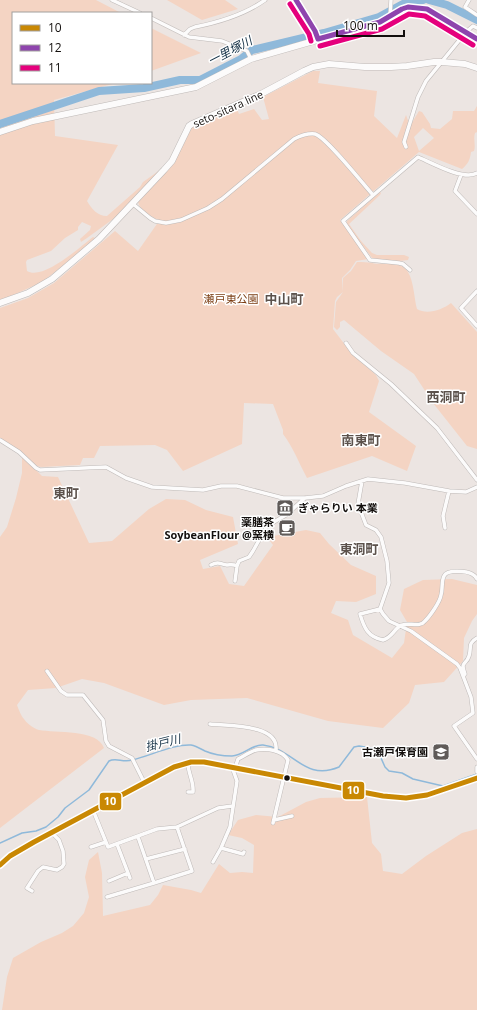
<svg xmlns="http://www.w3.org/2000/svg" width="477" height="1010" font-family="'Open Sans','Noto Sans JP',sans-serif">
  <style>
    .green { fill: #f4d4c3; fill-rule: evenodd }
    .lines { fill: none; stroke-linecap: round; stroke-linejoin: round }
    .stream { stroke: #8fb9da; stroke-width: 1.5 }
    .river { stroke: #8fb9da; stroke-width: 8 }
    .minor-casing { stroke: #bfbab8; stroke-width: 4.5 }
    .tertiary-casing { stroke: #bfbab8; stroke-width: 5.5 }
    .secondary-casing { stroke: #bfbab8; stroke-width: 6 }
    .primary-casing { stroke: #bfbab8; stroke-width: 7 }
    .minor { stroke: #fcfbfb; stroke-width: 3.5 }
    .tertiary { stroke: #fcfbfb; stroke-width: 4.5 }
    .secondary { stroke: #fcfbfb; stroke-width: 5.5 }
    .primary { stroke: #fcfbfb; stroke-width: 6 }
    .bus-1-casing { stroke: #fff; stroke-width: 8 }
    .bus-2-casing { stroke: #fff; stroke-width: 8 }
    .bus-3-casing { stroke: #fff; stroke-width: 8 }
    .bus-1 { stroke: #c98803; stroke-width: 5 }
    .bus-2 { stroke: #8e44ad; stroke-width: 5 }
    .bus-3 { stroke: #e5007d; stroke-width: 5 }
    .bus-dot { fill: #130f0d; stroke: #fff; stroke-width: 1.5 }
    .labels { text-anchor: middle; stroke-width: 3; stroke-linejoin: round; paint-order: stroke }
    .street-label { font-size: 11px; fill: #130f0d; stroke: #fff }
    .park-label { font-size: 11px; fill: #7b3d12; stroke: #fff }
    .poi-label { font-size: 11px; font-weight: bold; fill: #130f0d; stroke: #fff; text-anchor: end }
    .water-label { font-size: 12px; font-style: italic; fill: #132f44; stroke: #fff }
    .quarter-label { font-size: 13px; font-weight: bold; fill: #5c524c; stroke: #fff }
    .line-badge { stroke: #fff; stroke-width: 1.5 }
    .badge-label { font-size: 11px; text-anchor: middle; font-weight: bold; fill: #fff }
  </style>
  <rect width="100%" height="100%" fill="#ece5e2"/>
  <!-- green -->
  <path class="green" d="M0,0H96L121,13H13V83H116L54,100L55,136L118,145L87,201C92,209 97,216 107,216L140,187L143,182L160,170L120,214L87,238L81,242L80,239L90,230L91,226L82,222L78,227V230L65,238L51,251L27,260L26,262L27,271C43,281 81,246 93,237L95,238L83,250L42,282L0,301Z
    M167,0H225L238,9L202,20Z
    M151,28L201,53L151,71Z
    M313,71H320L318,83L377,91L374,116L397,138L406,115L410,126L419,111L422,112L430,124L431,128L440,129L452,119L453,111H474L477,106V132L475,133C473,139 476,145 474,151L471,152C470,160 468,164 462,169L419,152L340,220L368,259L356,261L350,270L342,278L343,292L337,297L335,301L333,329L352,354L376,375L379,381L369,412L416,446L407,471L372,456L307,478C299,463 293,447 283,434V430L273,404L244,403L242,444L183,471L167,450L155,445L100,446L94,458H83L80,465L41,467L37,466L19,451L0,438V308L28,298L54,283L115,231L138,251L159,221C152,216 140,211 138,202L171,166L192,127L236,107L239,114L254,109L262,120L269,119L263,97ZM423,128L434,138L419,151L414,137Z
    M380,192L381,193L380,195L349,224L361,241L372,253L377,255H404L409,257L408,260L400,261L373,259L346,224L347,221Z
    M357,262C363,262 367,262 372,263C384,266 400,259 408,272C414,282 414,298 417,309C427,315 442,310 451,303L477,332V449L467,446L433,403L414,374L381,351L344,320L340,322V327L337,330L334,327L336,302L343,292V278L351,271Z
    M22,456L42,476L58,477L89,543L112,541L149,509L166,499L185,500L206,510L233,517L238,544L200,560L203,569L220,566L229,584L244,586L273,545L270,541L273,536L306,530L320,533L329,544L351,565L376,576V594L356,602L336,601L331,613L348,620L353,635L392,658L404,643L407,622L400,610L404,589L423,580L452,579L477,585V614L472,621L464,638L463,661L444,682L415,685L409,703L383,728L328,721L247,698L191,700L164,705L104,683L82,679L56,688L28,690L17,705C19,710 21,716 24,719C26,723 35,729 39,730C55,733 98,729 104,748L0,828V537L7,527L16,498L22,473Z
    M367,797L372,843L381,854L383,871L402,874L426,856L462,833L477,829V1010H2L7,977L13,958L41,942L62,933L73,926L84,913L89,897L85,877L89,860L98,852L102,873L103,916L150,905L158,895L163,885L191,890L201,893L219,864L230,873L242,872L253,873L254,845L242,838L228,835L238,820L256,815L278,817L306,802L320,798Z"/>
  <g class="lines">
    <!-- stream -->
    <path class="stream" d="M0,843L22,833L36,831L46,827L58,817L65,808L89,790L109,761C116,757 123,763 132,760C150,756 173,744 191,745C196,746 201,749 205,751C214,755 223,756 232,756C243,756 252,744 263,745C293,748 304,782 339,767L354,747L359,746L377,749L385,767L389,771L402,773L413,779L443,786L477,774"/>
    <!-- river -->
    <path class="river" d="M429,0L447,5L477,20
      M0,124L99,91L144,88L180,80H200L241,59L252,50L324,33L379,17L403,4L415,1L423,0"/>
    <!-- minor casing -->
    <g class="minor-casing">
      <path id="minor" d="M112,0L140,13
        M469,0L465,7L477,15
        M390,17L391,0
        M151,18L189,37L222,41L247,51L251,59
        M184,35L190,29L195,27C220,22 244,15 265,0
        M406,147L404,142L418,97L426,81L466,32L473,26L477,28
        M461,175L455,191L477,214
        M133,204L150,218L155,221L166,223L181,220L208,208L222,199L294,139C300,136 307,133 315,134C326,137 363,184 373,195
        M410,270L403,264L399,263L370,260L343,221L418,157C432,163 464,181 477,173
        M477,291L461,308L477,326
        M346,343L353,353L391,384L437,428L477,480
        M0,440L19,452L36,468L40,470L106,467L126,478L152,487L203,490L221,486H237L283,498H305L323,496L346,486L368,479L405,483L449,491L466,492L477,487
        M362,481L358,504L366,525L376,530L381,537L387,561L389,583L380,609L383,614L389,621L411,631L457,664L460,668L471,697L473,713L454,726L477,759
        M445,528L443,516L449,491
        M211,565C219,561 220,564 227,565C231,565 233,564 237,566
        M235,581L237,566L239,561L249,557L253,551L267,526L286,515L305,498
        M380,609L360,614C364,628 368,637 383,640C393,637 394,628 402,625C409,622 420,628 425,621C430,616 440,602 441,595C443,589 441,582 444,576C447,569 467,571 472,574C474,575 476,577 477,579
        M47,671L61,691L67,695H83L103,720L106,741L109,746L132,758L144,782
        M463,676L465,674C460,660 466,666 469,656C472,647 467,644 477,638
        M210,724C228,726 279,724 276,750
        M188,763C188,774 194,781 193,792H188
        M477,767V772
        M235,768L238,759C244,756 250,752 256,750C267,748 282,750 288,760L273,823
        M93,810L108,847L157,829L177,827L218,808L232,806
        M274,820L292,816
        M138,837L154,883L192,871L177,827
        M117,844L130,878
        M91,847L106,842
        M221,848L243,854L244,852
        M146,859L185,849
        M213,862L221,848L230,827L237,781L232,767
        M109,881L128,873
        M32,891L27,888L38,871L43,867L57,870L62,867L64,864L63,851L59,840L52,833
        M107,897L154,883"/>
    </g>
    <!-- tertiary casing -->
    <g class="tertiary-casing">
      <path id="tertiary" d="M296,0L315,31L318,39"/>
    </g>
    <!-- secondary casing -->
    <g class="secondary-casing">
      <path id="secondary" d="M0,865L10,856L34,842L174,767L191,762H204L383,796L406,798L427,795L477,778"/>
    </g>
    <!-- primary casing -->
    <g class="primary-casing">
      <path id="primary" d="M0,132L33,121L196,87L251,59L380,22L402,9L408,7L427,9L477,39
        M0,303L28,293L52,279L99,239L164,170L172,161L189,126L192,124L261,94L304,71L313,67L329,64L365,67H391L407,66L434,62H442L465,64L477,68"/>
    </g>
    <!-- minor -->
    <use href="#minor" class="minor"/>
    <!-- tertiary -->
    <use href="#tertiary" class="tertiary"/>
    <!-- secondary -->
    <use href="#secondary" class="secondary"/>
    <!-- primary -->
    <use href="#primary" class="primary"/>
    <!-- bus-1 casing -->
    <g class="bus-1-casing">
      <path id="bus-1" d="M0,865L10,856L34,842L174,767L191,762H204L383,796L406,798L427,795L477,778"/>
    </g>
    <!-- bus-2 casing -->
    <g class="bus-2-casing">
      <path id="bus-2" d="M296,0L315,31L318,39
        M318,39L380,22L402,9L408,7L427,9L477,39"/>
    </g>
    <!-- bus-3 casing -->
    <g class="bus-3-casing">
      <path id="bus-3" d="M290,4L309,34L311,41
        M320,46L382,29L409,14L425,16L473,45"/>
    </g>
    <!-- bus-1 -->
    <use href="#bus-1" class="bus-1"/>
    <!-- bus-2 -->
    <use href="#bus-2" class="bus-2"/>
    <!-- bus-3 -->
    <use href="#bus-3" class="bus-3"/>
  </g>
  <!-- icons -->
  <defs>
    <g id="museum-square" transform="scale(0.9)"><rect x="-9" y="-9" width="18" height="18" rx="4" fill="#5f5a58" stroke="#fff"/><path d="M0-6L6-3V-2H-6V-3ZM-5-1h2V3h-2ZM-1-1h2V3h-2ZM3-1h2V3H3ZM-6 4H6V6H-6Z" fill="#fff"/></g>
    <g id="cafe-square" transform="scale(0.9)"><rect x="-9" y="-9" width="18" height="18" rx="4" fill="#5f5a58" stroke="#fff"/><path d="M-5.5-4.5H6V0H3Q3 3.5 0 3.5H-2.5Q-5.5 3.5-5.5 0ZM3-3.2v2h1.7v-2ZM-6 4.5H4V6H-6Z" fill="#fff"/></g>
    <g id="school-square" transform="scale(0.9)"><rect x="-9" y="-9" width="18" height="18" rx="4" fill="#5f5a58" stroke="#fff"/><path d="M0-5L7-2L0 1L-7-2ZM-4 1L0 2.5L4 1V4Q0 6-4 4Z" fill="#fff"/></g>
  </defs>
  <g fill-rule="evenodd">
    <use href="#museum-square" x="285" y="508"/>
    <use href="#cafe-square" x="287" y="528"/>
    <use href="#school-square" x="441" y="752"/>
  </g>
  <!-- markers -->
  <circle class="bus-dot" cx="287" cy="778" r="3.5"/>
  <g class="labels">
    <!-- street labels -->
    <g class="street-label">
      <text transform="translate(228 109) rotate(-24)" y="4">seto-sitara line</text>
    </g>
    <!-- park labels -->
    <g class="park-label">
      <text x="231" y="303">瀬戸東公園</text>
    </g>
    <!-- poi labels -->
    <g class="poi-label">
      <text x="298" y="512" text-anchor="start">ぎゃらりい 本業</text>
      <text x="274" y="526">薬膳茶<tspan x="274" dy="13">SoybeanFlour @窯横</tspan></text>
      <text x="428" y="756">古瀬戸保育園</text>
    </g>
    <!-- water labels -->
    <g class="water-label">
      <text transform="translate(230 51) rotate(-28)" y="4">一里塚川</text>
      <text transform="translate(163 743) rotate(-14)" y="4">掛戸川</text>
    </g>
    <!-- quarter labels -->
    <g class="quarter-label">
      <text x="284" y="304">中山町</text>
      <text x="446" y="402">西洞町</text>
      <text x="361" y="445">南東町</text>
      <text x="66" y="498">東町</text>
      <text x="359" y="554">東洞町</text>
    </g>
  </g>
  <g class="line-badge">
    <rect x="342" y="781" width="23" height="19" rx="4" fill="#c98803"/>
    <rect x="99" y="792" width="23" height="19" rx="4" fill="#c98803"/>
  </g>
  <g class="badge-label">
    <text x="353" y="794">10</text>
    <text x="110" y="805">10</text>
  </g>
  <!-- legend -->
  <rect x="12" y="12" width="140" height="72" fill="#ffffff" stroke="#a19f9e"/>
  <rect x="20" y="25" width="20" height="6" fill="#c98803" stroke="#a19f9e"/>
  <text x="48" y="32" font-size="12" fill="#130f0d">10</text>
  <rect x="20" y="45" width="20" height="6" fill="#8e44ad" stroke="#a19f9e"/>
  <text x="48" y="52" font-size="12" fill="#130f0d">12</text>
  <rect x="20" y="65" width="20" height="6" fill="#e5007d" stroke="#a19f9e"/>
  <text x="48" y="72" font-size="12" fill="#130f0d">11</text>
  <!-- scale -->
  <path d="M337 30v6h67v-6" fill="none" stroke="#130f0d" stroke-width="2"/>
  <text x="343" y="30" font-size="12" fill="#130f0d" stroke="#ffffff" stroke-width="3" paint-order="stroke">100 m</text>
</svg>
